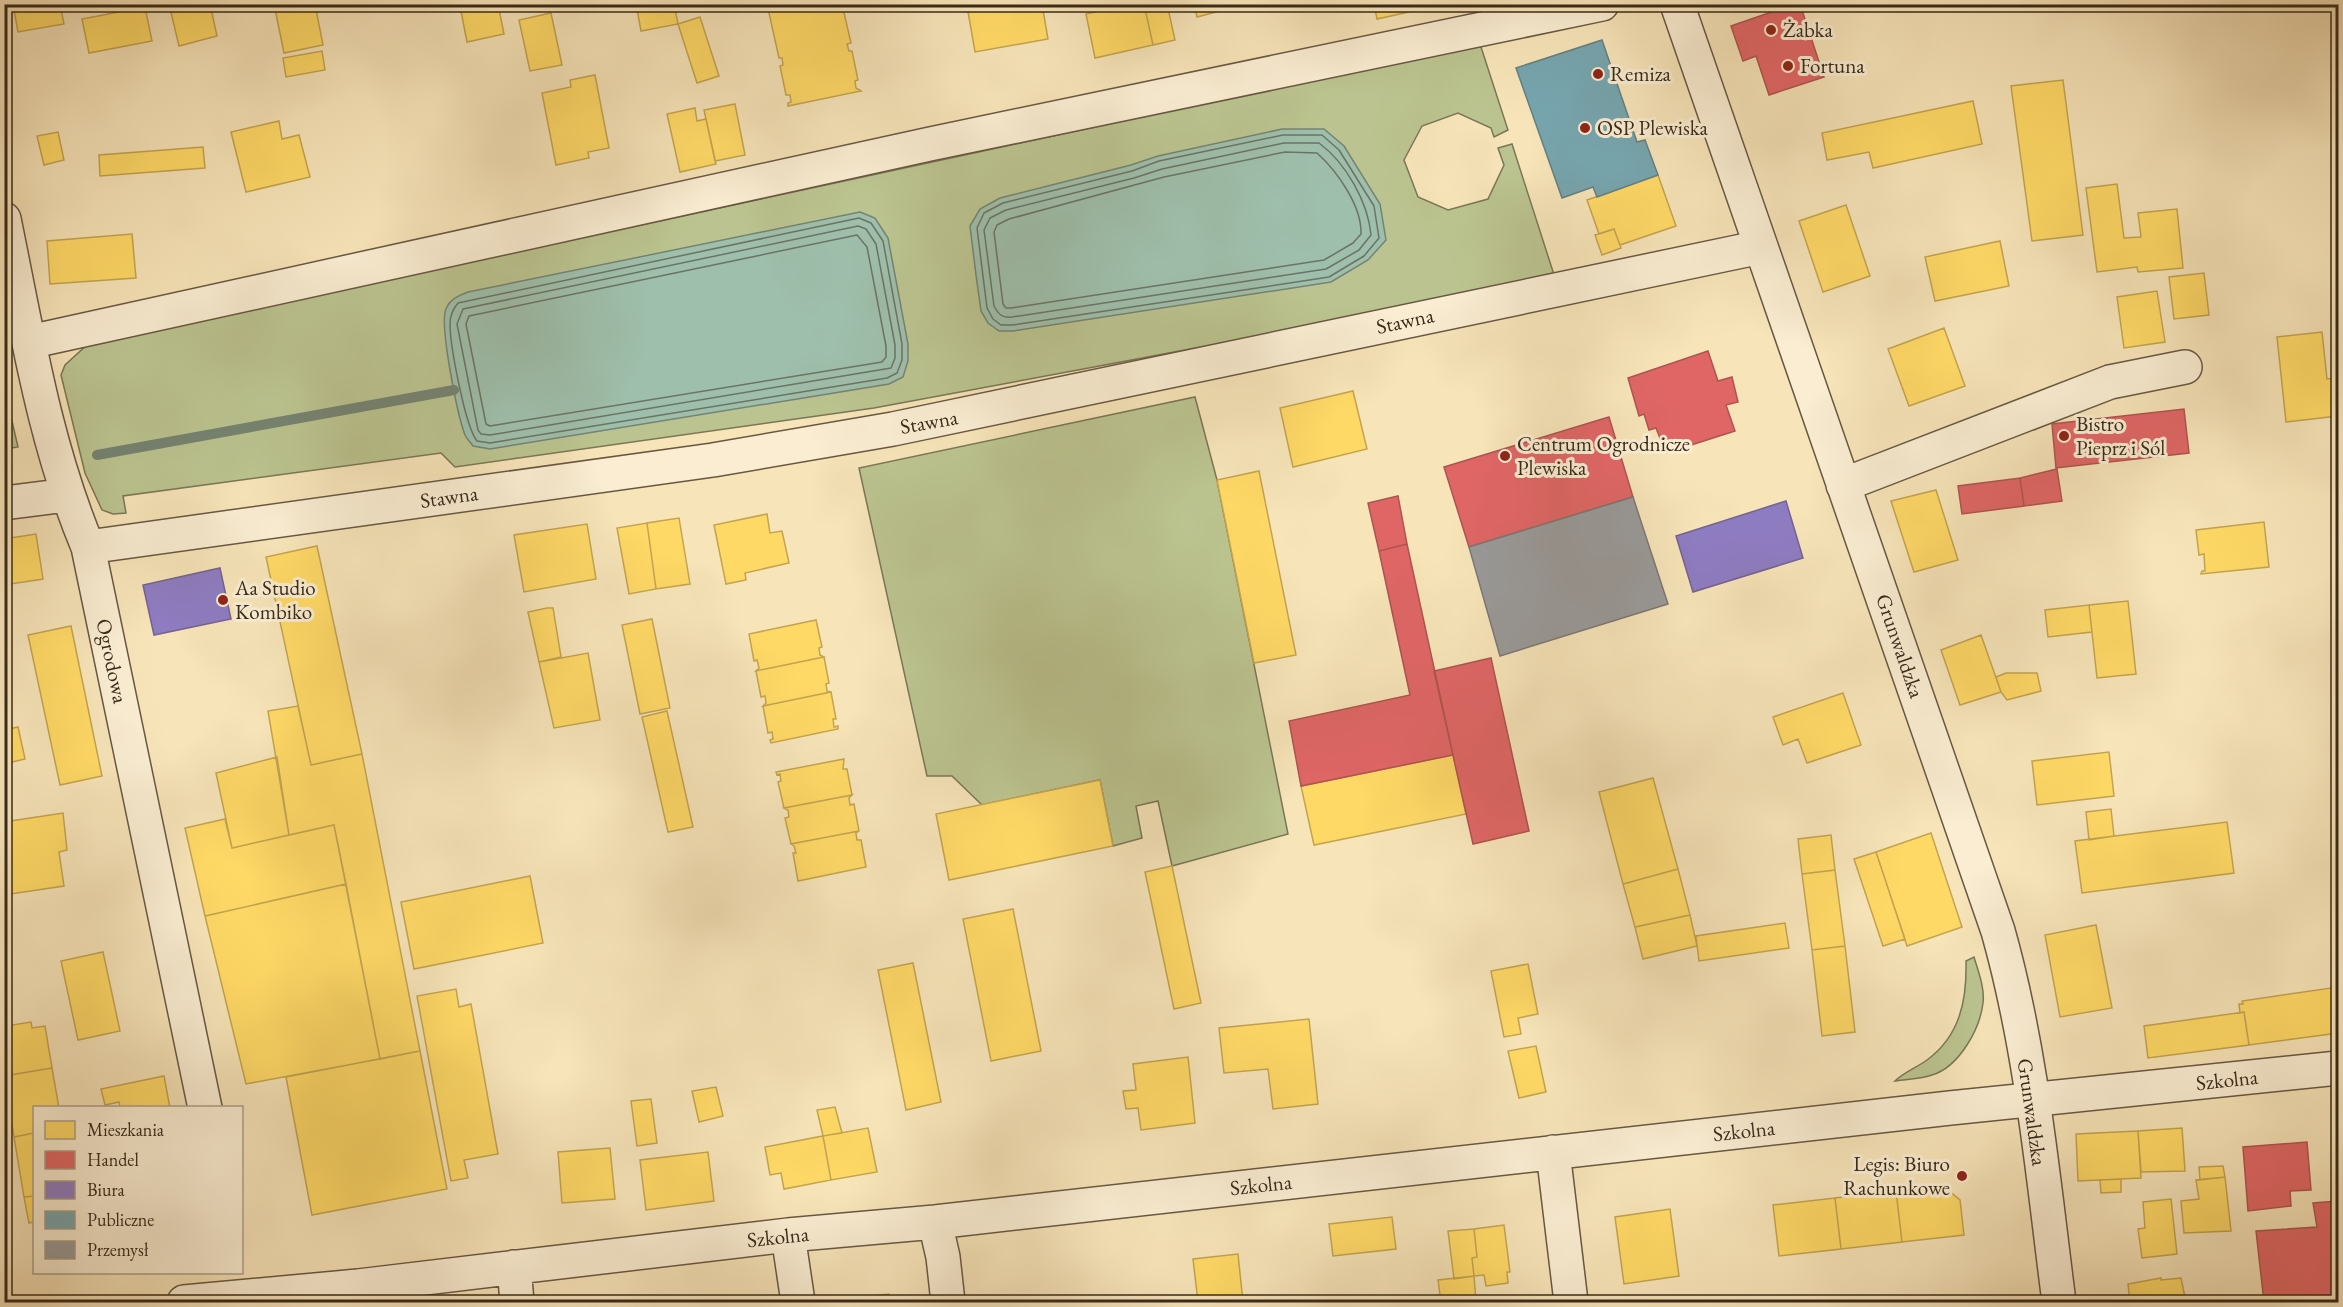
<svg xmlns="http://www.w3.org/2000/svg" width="2343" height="1307" font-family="'EB Garamond',serif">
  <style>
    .green { fill: #bbc490; stroke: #7a7755; stroke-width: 1.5 }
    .water { fill: #9ebfac; stroke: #758372; stroke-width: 1.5 }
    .homes { fill: #ffd966; stroke: #c3a44f; stroke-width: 1.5 }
    .shops { fill: #e06666; stroke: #ae544f; stroke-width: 1.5 }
    .offices { fill: #8e7cc3; stroke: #746390; stroke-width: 1.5 }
    .public { fill: #76a5af; stroke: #638082; stroke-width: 1.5 }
    .industry { fill: #999; stroke: #7c7873; stroke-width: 1.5 }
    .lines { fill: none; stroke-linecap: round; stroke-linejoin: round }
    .shore { stroke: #6b7463; stroke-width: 1.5 }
    .stream { stroke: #758372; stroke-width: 10 }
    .minor-casing { stroke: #685842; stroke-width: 36 }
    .minor { stroke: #faedd2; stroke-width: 33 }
    .poi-dot { fill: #8f2418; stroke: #faedd2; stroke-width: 2 }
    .labels { text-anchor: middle; stroke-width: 6; stroke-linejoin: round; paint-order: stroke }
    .poi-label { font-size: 21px; fill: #382a1a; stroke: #faedd2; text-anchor: start }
    .street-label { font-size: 21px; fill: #382a1a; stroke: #faedd2 }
  </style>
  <rect width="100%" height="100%" fill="#f7e4b9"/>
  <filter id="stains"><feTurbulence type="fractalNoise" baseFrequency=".00333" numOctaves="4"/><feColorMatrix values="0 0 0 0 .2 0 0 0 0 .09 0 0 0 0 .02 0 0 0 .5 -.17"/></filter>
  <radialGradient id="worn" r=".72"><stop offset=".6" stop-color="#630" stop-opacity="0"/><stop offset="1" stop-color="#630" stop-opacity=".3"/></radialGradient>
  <!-- green -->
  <path class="green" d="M1480,44L1508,130L1494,137L1491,128L1458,113L1422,126L1404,160L1418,197L1448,210L1488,199L1504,165L1498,148L1512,144L1556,281L874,408L455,467L441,453L123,496L126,513L113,514L102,510L85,473L61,375L65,365L88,344Z
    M4,387L18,447L5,449H4Z
    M1195,397L1217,480L1288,834L1172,866L1158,801L1136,806L1142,838L1113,846L1100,780L982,805L952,776H927L859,468Z
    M1974,957C1978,971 1985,988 1983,1003C1980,1029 1959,1067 1932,1075C1921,1079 1907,1079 1895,1081C1904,1072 1916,1068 1927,1060C1960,1036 1967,1000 1966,961Z"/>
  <!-- water -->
  <path class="water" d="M1282,129H1324L1344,146L1380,204L1386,240L1368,260L1331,282L1013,331H999L988,323L981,311L976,275L970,226L980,209L1000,198L1131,165L1158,156Z
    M860,212L875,218L888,238L908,344V361L903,377L889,384L490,449L473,446C471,443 467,439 465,435C458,417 439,325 446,309C450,299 458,296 468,292Z"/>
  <!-- homes -->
  <path class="homes" d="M13,4H60L64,24L18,32Z
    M169,4H210L217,36L179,46Z
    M274,4H315L323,45L284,53Z
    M467,4H498L504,34L467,42L460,6Z
    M636,4H674L678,24L641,31Z
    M767,4H842L851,43L847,44L849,51H852L858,80L855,81L856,88L861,91L788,106V103L791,102L790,95H786L780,66L783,65L782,58H779Z
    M974,4H1042L1048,39L975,52L967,6Z
    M1129,4H1144L1153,45L1095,58L1086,14Z
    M1144,4H1167L1175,40L1153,45Z
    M1194,4H1246L1197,17Z
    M1374,4H1445L1377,19Z
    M145,7L152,41L89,53L82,19Z
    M551,13L562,65L530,71L519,20Z
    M700,17L719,76L697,83L678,24Z
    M322,51L325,70L286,77L283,58Z
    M595,75L609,148L588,152L589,158L556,165L542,93L571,87L570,80Z
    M2063,80L2083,235L2032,241L2011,86Z
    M1973,101L1982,144L1873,168L1869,152L1827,160L1822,133Z
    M735,104L745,155L715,161L704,110Z
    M695,108L697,121L706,119L716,164L680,172L667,114Z
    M279,121L282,139L299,135L310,177L246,192L231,132Z
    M58,132L64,160L44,165L37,136Z
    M203,147L205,168L100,176L99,155Z
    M1658,175L1676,226L1620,245L1614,229L1599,234L1587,200Z
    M2117,184L2124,238L2141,237L2138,213L2177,209L2183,268L2138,272L2137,267L2097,272L2086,188Z
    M1846,205L1870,276L1823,292L1799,221Z
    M1614,229L1621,248L1602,255L1595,235Z
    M132,234L136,278L50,284L47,241Z
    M2000,241L2009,286L1935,301L1925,257Z
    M2204,273L2209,315L2174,319L2169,277Z
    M2157,291L2165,342L2124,348L2117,297Z
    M1944,328L1965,386L1909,406L1888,349Z
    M2322,332L2327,379L2338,378V416L2286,422L2277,337Z
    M1353,391L1367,449L1293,467L1280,408Z
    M1259,471L1296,655L1254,663L1217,480Z
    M1936,490L1958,560L1914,572L1891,501Z
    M767,514L770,533L782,531L789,563L745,573L746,580L726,584L714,525Z
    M679,518L690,584L656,589L647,523Z
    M2264,522L2269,567L2201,574L2202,571H2205L2204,554L2199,555L2196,530Z
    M647,523L656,589L629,594L617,528Z
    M587,524L596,579L524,592L514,535Z
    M36,534L43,579L4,585V539Z
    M317,546L362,754L311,765L266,557Z
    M2128,601L2136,674L2097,678L2089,605Z
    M2089,605L2092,632L2048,637L2045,610Z
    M547,608H553L561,657L539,662L528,612Z
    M652,619L670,708L640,714L622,625Z
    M816,620L822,647L819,648L820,655L824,657L756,671L759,668L757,660L754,661L749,634Z
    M71,626L102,776L60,785L28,635Z
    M1981,635L2001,692L1960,705L1941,650Z
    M588,653L600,720L554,728L539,662Z
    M824,657L829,683L826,684L827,691L831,692L763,706L766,703L765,696L761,697L756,671Z
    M2006,673H2037L2041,691L2007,700L2001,692L1996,677Z
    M831,692L836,719H833L834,727L838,726V729L771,743L770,740L773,739L772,732L768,733L763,706Z
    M1843,693L1861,745L1807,763L1798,739L1783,745L1773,717Z
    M298,706L311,765L362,754L420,1051L380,1059L334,825L289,835L268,711Z
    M667,711L693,827L668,832L642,717Z
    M18,727L25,759L4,764V730Z
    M2109,752L2114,796L2037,805L2032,761Z
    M1453,755L1466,814L1314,845L1301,786Z
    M277,757L289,835L232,848L216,773Z
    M844,759L843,769H847L852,795L784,808L778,782L781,781L780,774L777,775L776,772Z
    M1653,778L1678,869L1623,884L1599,792Z
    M1100,780L1113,846L949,880L936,814Z
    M852,795L849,798L850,805L854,804L859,831L791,844L785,818L789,817L788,810L784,808Z
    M2111,809L2114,836L2089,840L2086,812Z
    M63,813L67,850L59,852L64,886L4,895V822Z
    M225,819L232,848L334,825L346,884L205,916L185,828Z
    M2227,822L2234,873L2082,893L2075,841Z
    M859,831L856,833L857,840H861L866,867L798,881L793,853H796L794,846L791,844Z
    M1931,833L1962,927L1907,946L1876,852Z
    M1831,835L1835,870L1802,874L1798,839Z
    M1876,852L1905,939L1883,946L1854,859Z
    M1172,866L1201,1003L1174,1009L1145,872Z
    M1678,869L1690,915L1635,927L1623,884Z
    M1835,870L1845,946L1812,950L1802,874Z
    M530,876L543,943L414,969L401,902Z
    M346,884L380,1059L246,1084L205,916Z
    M1013,909L1041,1051L991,1061L963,919Z
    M1690,915L1697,946L1643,959L1635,927Z
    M1785,923L1789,948L1699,961L1696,936Z
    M2096,925L2112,1008L2060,1017L2045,935Z
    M1845,946L1855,1032L1822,1036L1812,950Z
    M103,952L120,1031L78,1040L61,961Z
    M913,963L941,1102L906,1110L878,970Z
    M1528,964L1538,1014L1518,1018L1521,1034L1504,1037L1491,971Z
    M2338,987V1033L2249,1045L2244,1012L2240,1013L2239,1004H2243L2242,1001Z
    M456,989L459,1007L471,1004L498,1154L464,1160L468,1178L451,1181L417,996Z
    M2244,1012L2249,1045L2148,1058L2144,1026Z
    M1309,1019L1318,1104L1273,1109L1268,1069L1224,1073L1219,1028Z
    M31,1022L32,1028L45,1026L52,1068L4,1076V1050L9,1049L5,1026Z
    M1536,1046L1546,1092L1519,1098L1508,1051Z
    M420,1051L447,1189L312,1215L286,1077Z
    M1188,1057L1195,1123L1141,1130L1138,1108L1126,1109L1123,1091L1136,1090L1133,1064Z
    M52,1068L59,1108H34V1133L14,1137L4,1076Z
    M164,1076L170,1108H120L119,1102L105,1105L101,1089Z
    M716,1087L723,1116L699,1122L692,1091Z
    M651,1099L657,1143L637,1146L631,1101Z
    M835,1107L842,1133L823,1136L817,1110Z
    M868,1128L877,1172L831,1180L823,1136Z
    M2182,1128L2185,1171L2141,1172L2138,1131Z
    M2138,1131L2141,1178L2078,1181L2076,1134Z
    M34,1133V1196L24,1197L14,1137Z
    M823,1136L831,1180L784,1189L781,1173L770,1175L765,1147Z
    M610,1148L615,1199L562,1203L558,1152Z
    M708,1152L714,1201L646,1210L640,1160Z
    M2223,1166L2225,1177L2200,1180L2199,1167Z
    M2225,1177L2231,1231L2184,1233L2181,1201L2199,1199L2196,1180Z
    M2121,1179V1192L2101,1193L2100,1180Z
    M1943,1186L1960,1200L1964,1235L1902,1242L1896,1191Z
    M1896,1191L1902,1242L1841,1249L1835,1198Z
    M34,1196V1222L29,1223L24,1197Z
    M1835,1198L1841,1249L1779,1256L1773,1205Z
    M2171,1199L2177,1254L2142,1258L2138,1229L2145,1228L2143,1202Z
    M1670,1209L1679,1276L1624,1284L1615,1217Z
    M1392,1217L1396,1249L1333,1256L1329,1224Z
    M1504,1225L1510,1272H1507L1508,1283L1486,1286L1484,1275L1474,1276L1472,1258L1477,1257L1474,1229Z
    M1474,1229L1477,1257L1472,1258L1474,1276L1454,1279L1448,1231Z
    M1238,1254L1243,1302H1198L1193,1259Z
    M1474,1276L1476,1302H1441L1438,1280Z
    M2161,1278V1280L2181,1278L2186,1302H2130L2128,1284Z
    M889,1294L890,1302H840V1299Z"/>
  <!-- shops -->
  <path class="shops" d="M1795,4H1800L1824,77L1769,95L1756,56L1743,61L1731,26Z
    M1708,351L1718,381L1732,377L1738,402L1726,405L1735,431L1666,453L1656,428L1649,430L1644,414L1639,416L1628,378Z
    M2184,409L2189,453L2056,468L2052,424Z
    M1609,417L1633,497L1469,547L1444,467Z
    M2057,469L2062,501L2024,506L2020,478Z
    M2020,478L2024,506L1962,514L1958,486Z
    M1398,496L1407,544L1379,551L1368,503Z
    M1407,544L1453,755L1301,786L1289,721L1410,695L1379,551Z
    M1491,658L1529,831L1473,844L1434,671Z
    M2307,1142L2311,1190L2290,1191L2291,1206L2248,1211L2243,1147Z
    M2338,1201V1302H2264L2256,1231L2317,1227L2313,1203Z"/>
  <!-- offices -->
  <path class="offices" d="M1786,501L1803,558L1693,592L1676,536Z
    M220,568L231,619L154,635L143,585Z"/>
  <!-- public -->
  <path class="public" d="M1602,40L1637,142L1645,140L1658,175L1597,197L1593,187L1562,198L1516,68Z"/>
  <!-- industry -->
  <path class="industry" d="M1633,497L1668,604L1500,656L1469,547Z"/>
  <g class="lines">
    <!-- shore -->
    <path class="shore" d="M1283,135H1322L1339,150L1374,206L1379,238L1364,256L1329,277L1013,325H1001L993,319L987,308L977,228L984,213L1003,203L1132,171L1159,161Z
      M1284,143H1319C1346,163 1368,202 1371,235L1359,250L1326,269L1012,317C1002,318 999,315 994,306L984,230L990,218L1006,210L1134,178L1162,169Z
      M1285,152L1317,153C1337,171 1362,206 1361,234L1353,243L1324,260L1011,308H1006L1003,304L994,232L997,225L1009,219L1164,177Z
      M859,218L871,223L883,241L902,344V360L897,373L887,378L490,443L477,441C465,426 450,345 450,324C450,315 453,309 458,303Z
      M858,226L866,229L876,244L895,345V358L891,368L490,435L481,434L478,430L457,324L463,309Z
      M857,235L867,247L886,346V357L882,362L490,426L486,424L466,324L469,316Z"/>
    <!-- stream -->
    <path class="stream" d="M97,455L454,390"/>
    <!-- minor casing -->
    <g class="minor-casing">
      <path id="minor" d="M1677,4L1998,931C2032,1051 2043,1179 2059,1302
        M4,219C27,331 44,442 88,547L205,1108
        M29,342L930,144L1602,4
        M1843,485L2110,382L2185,367
        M4,503L67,495
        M88,547L713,460L893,429L1761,247
        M1553,1152L1571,1302
        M935,1222L943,1257L948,1302
        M788,1235L798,1302
        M514,1267L517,1302
        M184,1302L358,1286L788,1235L935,1222L1950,1108L2338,1068"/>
    </g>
    <!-- minor -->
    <use href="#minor" class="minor"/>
  </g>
  <!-- markers -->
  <g class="poi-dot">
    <circle cx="1771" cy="30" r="6"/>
    <circle cx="1788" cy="66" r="6"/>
    <circle cx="1598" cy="74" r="6"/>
    <circle cx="1585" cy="128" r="6"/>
    <circle cx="2064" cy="436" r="6"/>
    <circle cx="1505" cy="456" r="6"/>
    <circle cx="223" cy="600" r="6"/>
    <circle cx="1962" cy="1176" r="6"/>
  </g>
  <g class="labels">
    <!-- poi labels -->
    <g class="poi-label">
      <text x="1783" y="37">Żabka</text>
      <text x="1800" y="73">Fortuna</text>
      <text x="1610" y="81">Remiza</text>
      <text x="1597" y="135">OSP Plewiska</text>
      <text x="2076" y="431">Bistro<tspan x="2076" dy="24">Pieprz i Sól</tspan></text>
      <text x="1517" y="451">Centrum Ogrodnicze<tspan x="1517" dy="24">Plewiska</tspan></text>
      <text x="235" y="595">Aa Studio<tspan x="235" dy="24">Kombiko</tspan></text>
      <text x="1950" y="1171" text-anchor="end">Legis: Biuro<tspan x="1950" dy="24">Rachunkowe</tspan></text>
    </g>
    <!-- street labels -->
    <g class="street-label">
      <text transform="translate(1405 321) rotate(-12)" y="7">Stawna</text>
      <text transform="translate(929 422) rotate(-10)" y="7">Stawna</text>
      <text transform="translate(449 497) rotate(-8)" y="7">Stawna</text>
      <text transform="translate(1900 646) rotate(71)" y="7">Grunwaldzka</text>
      <text transform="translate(112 661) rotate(78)" y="7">Ogrodowa</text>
      <text transform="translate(2227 1080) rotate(-6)" y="7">Szkolna</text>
      <text transform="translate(2032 1112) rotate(82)" y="7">Grunwaldzka</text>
      <text transform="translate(1744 1131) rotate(-6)" y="7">Szkolna</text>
      <text transform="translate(1261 1185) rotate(-6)" y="7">Szkolna</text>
      <text transform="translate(778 1237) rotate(-6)" y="7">Szkolna</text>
    </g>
  </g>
  <!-- margin -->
  <rect width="2343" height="1307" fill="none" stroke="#f7e4b9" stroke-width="24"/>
  <rect x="6" y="6" width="2331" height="1295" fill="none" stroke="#382a1a" stroke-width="3"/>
  <rect x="12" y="12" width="2319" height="1283" fill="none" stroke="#382a1a" stroke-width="1.5"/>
  <!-- legend -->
  <rect x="33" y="1106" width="210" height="168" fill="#faedd2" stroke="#ac9f88" stroke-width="1.5"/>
  <rect x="45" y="1121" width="30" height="18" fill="#ffd966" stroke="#ac9f88" stroke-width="1.5"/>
  <text x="87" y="1136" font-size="18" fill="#382a1a">Mieszkania</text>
  <rect x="45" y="1151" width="30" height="18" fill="#e06666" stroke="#ac9f88" stroke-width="1.5"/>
  <text x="87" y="1166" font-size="18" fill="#382a1a">Handel</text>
  <rect x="45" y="1181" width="30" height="18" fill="#8e7cc3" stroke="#ac9f88" stroke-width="1.5"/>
  <text x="87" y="1196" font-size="18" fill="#382a1a">Biura</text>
  <rect x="45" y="1211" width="30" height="18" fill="#76a5af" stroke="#ac9f88" stroke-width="1.5"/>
  <text x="87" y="1226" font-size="18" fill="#382a1a">Publiczne</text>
  <rect x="45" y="1241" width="30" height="18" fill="#999999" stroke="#ac9f88" stroke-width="1.5"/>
  <text x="87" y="1256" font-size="18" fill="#382a1a">Przemysł</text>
  <rect width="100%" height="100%" filter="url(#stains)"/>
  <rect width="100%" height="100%" fill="url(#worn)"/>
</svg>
